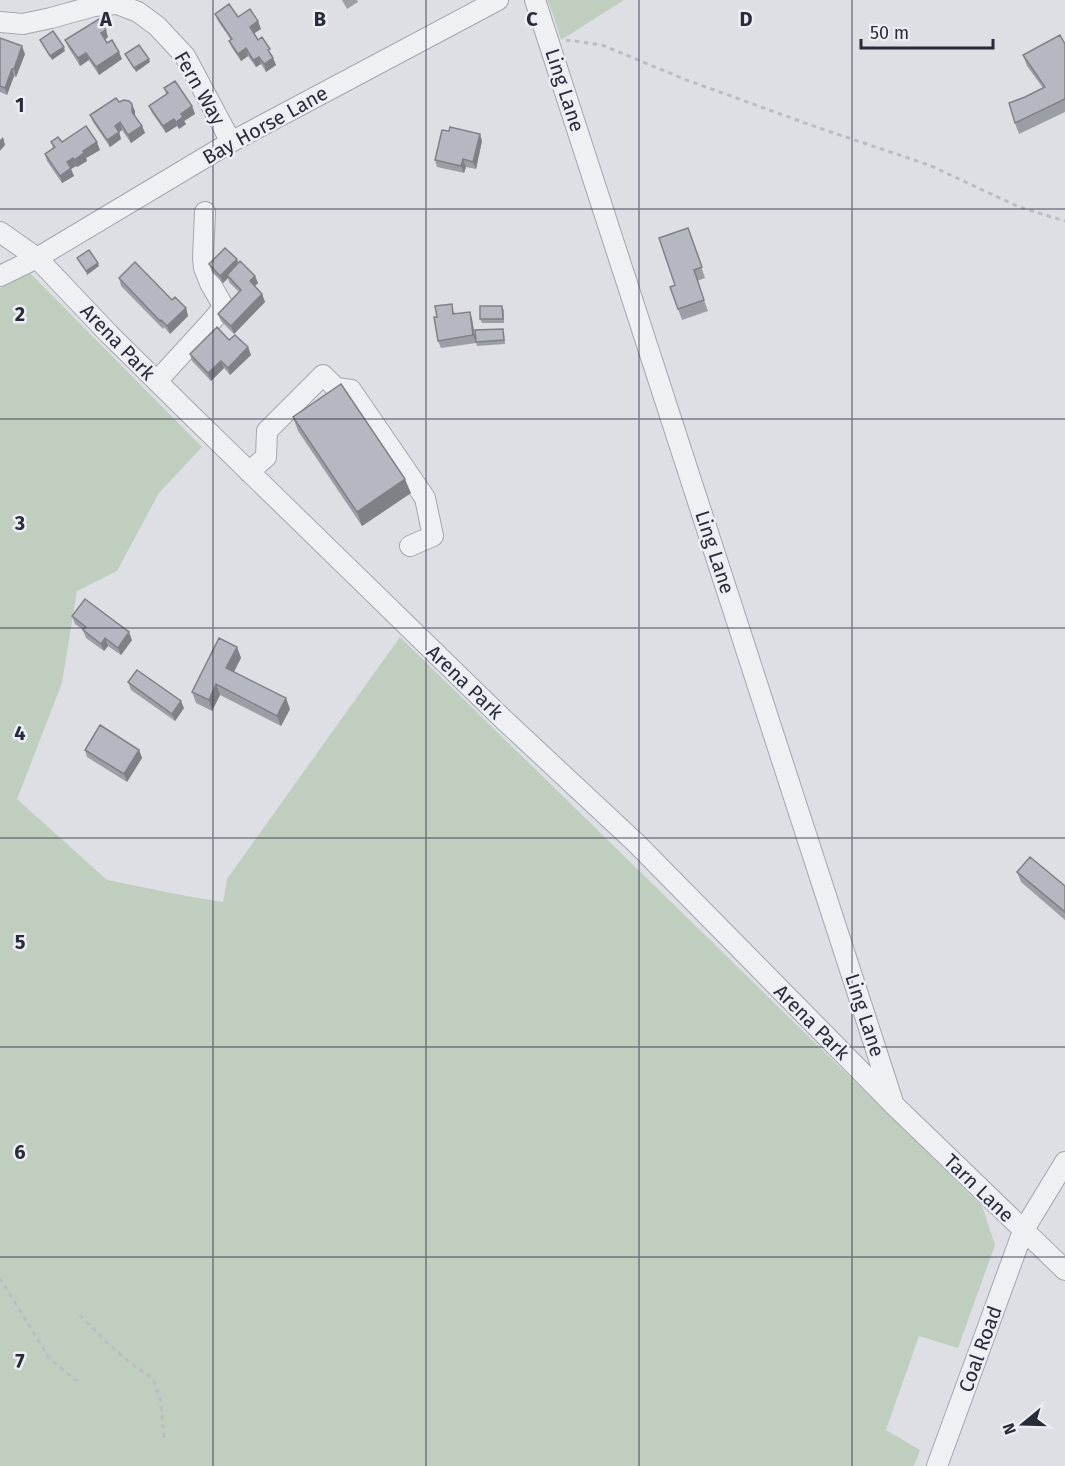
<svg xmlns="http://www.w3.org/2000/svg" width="1065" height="1466" font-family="'Fira Sans',sans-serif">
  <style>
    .green { fill: #c0cebf }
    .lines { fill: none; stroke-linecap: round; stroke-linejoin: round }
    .minor-casing { stroke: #a3a6ae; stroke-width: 22 }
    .path { stroke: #bbbdc4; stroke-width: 3; stroke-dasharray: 4.5 4.5; stroke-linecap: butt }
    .minor { stroke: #eff0f4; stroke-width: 20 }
    .wall { fill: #9c9ea6 }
    .shaded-wall { fill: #7f8187 }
    .building { fill: #b5b8c1; stroke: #7f8187; stroke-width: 1.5 }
    .grid { fill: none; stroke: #282c3a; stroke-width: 1.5; stroke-opacity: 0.55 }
    .labels { text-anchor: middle; stroke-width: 5; stroke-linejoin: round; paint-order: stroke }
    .street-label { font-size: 20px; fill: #282c3a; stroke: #eceef3 }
    .grid-label { font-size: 20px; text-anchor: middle; font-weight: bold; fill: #282c3a; stroke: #eceef3; stroke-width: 5; stroke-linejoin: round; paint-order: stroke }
  </style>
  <rect width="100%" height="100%" fill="#dddfe5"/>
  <!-- green -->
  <path class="green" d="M624,0L561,40L554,17L547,0Z
    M30,273L202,447L159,493L117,571L77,591L62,683L17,799L107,880L186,896L223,902L227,879L400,637L982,1206L995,1245L958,1348L919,1336L886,1430L920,1450L914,1466H0V288Z"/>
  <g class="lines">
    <!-- minor casing -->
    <g class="minor-casing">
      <path id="minor" d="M535,0L892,1099
        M0,22L23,24L51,18L94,6L117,4L138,12L157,26L185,56L231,142
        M0,232L37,258L109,334L187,411L502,718L636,843L894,1105L1065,1270
        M0,276L37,258L231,142L498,0
        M157,381L210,323L222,309V304L210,283L204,268L203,258L205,212
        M249,472L266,457L267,431L323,375L336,388L351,390L425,498L433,536L410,546
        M937,1466L1023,1231L1065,1162"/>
    </g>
    <!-- path -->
    <path class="path" d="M566,40L602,45L684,79L819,128L929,165L1019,207L1065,221
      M0,1278L49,1358L78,1382
      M80,1315L104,1340L128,1361L153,1379L161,1402L164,1438"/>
    <!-- minor -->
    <use href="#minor" class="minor"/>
  </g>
  <!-- wall -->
  <path class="wall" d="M342,0H357L358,2L347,9Z
    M215,14L238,17L261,29L254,33L258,40L273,56H272L276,65L266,72L261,64L256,67L248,56L241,61L232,48L229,41L231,40L218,21Z
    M108,37L105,40L122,59L99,75L89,60L80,66L68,47L65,40Z
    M0,38L25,54L16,77L14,76L7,95L0,92Z
    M1065,44V112L1019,134L1015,123L1025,97L1043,88L1027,66L1023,55Z
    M164,88L192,106L195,114L184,121L186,124L179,129L177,126L166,133L152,113L149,106L166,94Z
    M119,102L135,111V116L142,126L145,133L131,143L122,130L119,132L121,139L110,147L93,122L90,115Z
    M482,141L476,169L466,167L464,173L437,167L435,160Z
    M51,142H62L100,150L86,158L87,161L77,167L76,166L71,169L74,176L62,183L47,161L45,154L53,148Z
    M688,228L705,278L697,281L708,311L682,320L670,287L675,285Z
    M237,259L238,263L255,276L258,283L255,286L262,294L265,302L234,334L221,321L218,314L239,292L229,282L228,278L223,283L212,272L209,264Z
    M119,278L172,300L186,308L188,316L170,334L164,327L163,329L121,286Z
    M504,309V323H482L480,319Z
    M454,311L455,314L472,319L476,343L441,348L438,341Z
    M504,333L505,344L477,346L476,342Z
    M248,347L251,355L230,375L224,368L211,381L192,361L190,354Z
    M293,417L411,493L362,526L298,431Z
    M72,616L132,640L121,655L108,646L104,651L86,638L83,630L75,624Z
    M237,647L241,658L234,672L290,709L281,726L220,695L212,711L196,703L192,692Z
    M128,682L184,708L175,721L131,690Z
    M85,750H139L142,758L127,782L87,757Z
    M1017,872L1065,886V920L1021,882Z"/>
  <!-- shaded-wall -->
  <path class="shaded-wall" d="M258,21L261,29L253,34L250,27Z
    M106,30L108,37L103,41L101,33Z
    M22,46L25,54L16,77L14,69Z
    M64,47L65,51L52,60L50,56Z
    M246,48L248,56L241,61L238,54Z
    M119,52L122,59L99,75L96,67Z
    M86,53L89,60L80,66L78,58Z
    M259,57L261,64L256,67L253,60Z
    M273,58L276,65L266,72L264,64Z
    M149,59L150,62L136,72L134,68Z
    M12,69L14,76L7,95L5,88Z
    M132,104L135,111V119L132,112Z
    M192,106L195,114L184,121L186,124L179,129L176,122L181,114Z
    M174,119L177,126L166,133L163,126Z
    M120,122L122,130L119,132L121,139L110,147L107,140L115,126Z
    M142,126L145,133L131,143L128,135Z
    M480,134L482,141L476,169L473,162Z
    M3,137L5,145L0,151V140Z
    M97,142L100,150L86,158L87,161L77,167L74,160L83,151Z
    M73,158L76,166L71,169L74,176L62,183L60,176L67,162Z
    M463,159L466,167L464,173L461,166Z
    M237,259L239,266L227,275L228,278L223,283L220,276Z
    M98,263L99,266L87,275L86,271Z
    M255,276L258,283L252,289L250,281Z
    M262,294L265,302L234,334L231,326Z
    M186,308L188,316L170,334L167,326Z
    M470,312L472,319L476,343L473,335Z
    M248,347L251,355L230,375L228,368Z
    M221,361L224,368L211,381L208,373Z
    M405,479L411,493L362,526L357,512Z
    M129,632L132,640L121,655L118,648Z
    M105,638L108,646L104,651L101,644Z
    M237,647L241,658L230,679L226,668Z
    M216,684L220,695L212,711L209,700Z
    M286,698L290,709L281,726L277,716Z
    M181,701L184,708L175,721L172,714Z
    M139,750L142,758L127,782L124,774Z"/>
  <!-- building -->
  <path class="building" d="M229,4L238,17L250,9L258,21L250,27L258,40L262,37L270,49L268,50L273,58L264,64L259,57L253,60L246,48L238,54L229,41L232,39L215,14Z
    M99,19L106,30L101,33L107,43L112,40L119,52L96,67L86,53L78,58L65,40Z
    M53,31L64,47L50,56L40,40Z
    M1060,35L1065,44V99L1015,123L1009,103L1025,97L1045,87L1023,55Z
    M0,38L22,46L14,69H12L5,88L0,86Z
    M139,45L149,59L134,68L125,54Z
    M175,81L192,106L181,114L183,117L176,122L174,119L163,126L149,106L168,93L164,88Z
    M116,98L119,102L124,100L129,101L132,104V112L142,126L128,135L120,122L115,126L119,132L107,140L90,115Z
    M86,126L97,142L83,151L84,153L74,160L73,158L67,162L71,168L60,176L45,154L55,147L51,142L58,137L62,142Z
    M450,127L480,134L473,162L463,159L461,166L435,160L442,130L449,131Z
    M688,228L702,267L694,270L704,300L678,309L670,287L675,285L659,238Z
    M225,248L237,259L220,276L209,264Z
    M89,250L98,263L86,271L77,258Z
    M240,261L255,276L250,281L262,294L231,326L218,314L241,290L227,275Z
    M135,262L172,300L175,297L186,308L167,326L161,320L160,321L119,278Z
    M452,304L453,314L470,312L473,335L438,341L434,317H437L435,306Z
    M480,306H502L503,319H480Z
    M217,327L229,340L235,335L248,347L228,368L221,361L208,373L190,354Z
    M503,329L504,340L476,342L475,330Z
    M341,384L405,479L357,512L293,417Z
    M85,599L129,632L118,648L105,638L101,644L83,630L86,627L72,616Z
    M219,638L237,647L226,668L286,698L277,716L216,684L209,700L192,692Z
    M137,670L181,701L172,714L128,682Z
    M100,725L139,750L124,774L85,750Z
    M1030,857L1065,886V912L1017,872Z"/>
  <!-- grid -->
  <path class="grid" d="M213,0V1466M426,0V1466M639,0V1466M852,0V1466M0,209H1065M0,419H1065M0,628H1065M0,838H1065M0,1047H1065M0,1257H1065"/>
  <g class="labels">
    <!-- street labels -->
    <g class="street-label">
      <text transform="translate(200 88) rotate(60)" y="7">Fern Way</text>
      <text transform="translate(565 90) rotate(72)" y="7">Ling Lane</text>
      <text transform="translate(265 125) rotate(-29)" y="7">Bay Horse Lane</text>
      <text transform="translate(118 342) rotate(46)" y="7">Arena Park</text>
      <text transform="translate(715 552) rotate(72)" y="7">Ling Lane</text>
      <text transform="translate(465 682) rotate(44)" y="7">Arena Park</text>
      <text transform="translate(865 1015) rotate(72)" y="7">Ling Lane</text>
      <text transform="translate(812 1022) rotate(45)" y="7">Arena Park</text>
      <text transform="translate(979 1188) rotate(44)" y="7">Tarn Lane</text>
      <text transform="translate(980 1349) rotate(-70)" y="7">Coal Road</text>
    </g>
  </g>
  <g class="grid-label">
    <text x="106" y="26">A</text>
    <text x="320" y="26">B</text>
    <text x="532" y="26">C</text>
    <text x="746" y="26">D</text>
    <text x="20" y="112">1</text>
    <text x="20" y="321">2</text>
    <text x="20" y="530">3</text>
    <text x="20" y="740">4</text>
    <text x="20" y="949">5</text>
    <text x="20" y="1159">6</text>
    <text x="20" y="1368">7</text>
  </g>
  <!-- north arrow -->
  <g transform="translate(1023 1424) rotate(251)" stroke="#eceef3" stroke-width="4.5" paint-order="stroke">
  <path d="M0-4.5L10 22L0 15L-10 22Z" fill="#282c3a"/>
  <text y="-9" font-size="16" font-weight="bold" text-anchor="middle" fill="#282c3a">N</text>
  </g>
  <!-- scale -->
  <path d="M861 39v9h132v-9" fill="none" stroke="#282c3a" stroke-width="3"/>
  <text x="870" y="39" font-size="18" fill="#282c3a" stroke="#eceef3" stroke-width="4.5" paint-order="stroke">50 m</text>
</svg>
